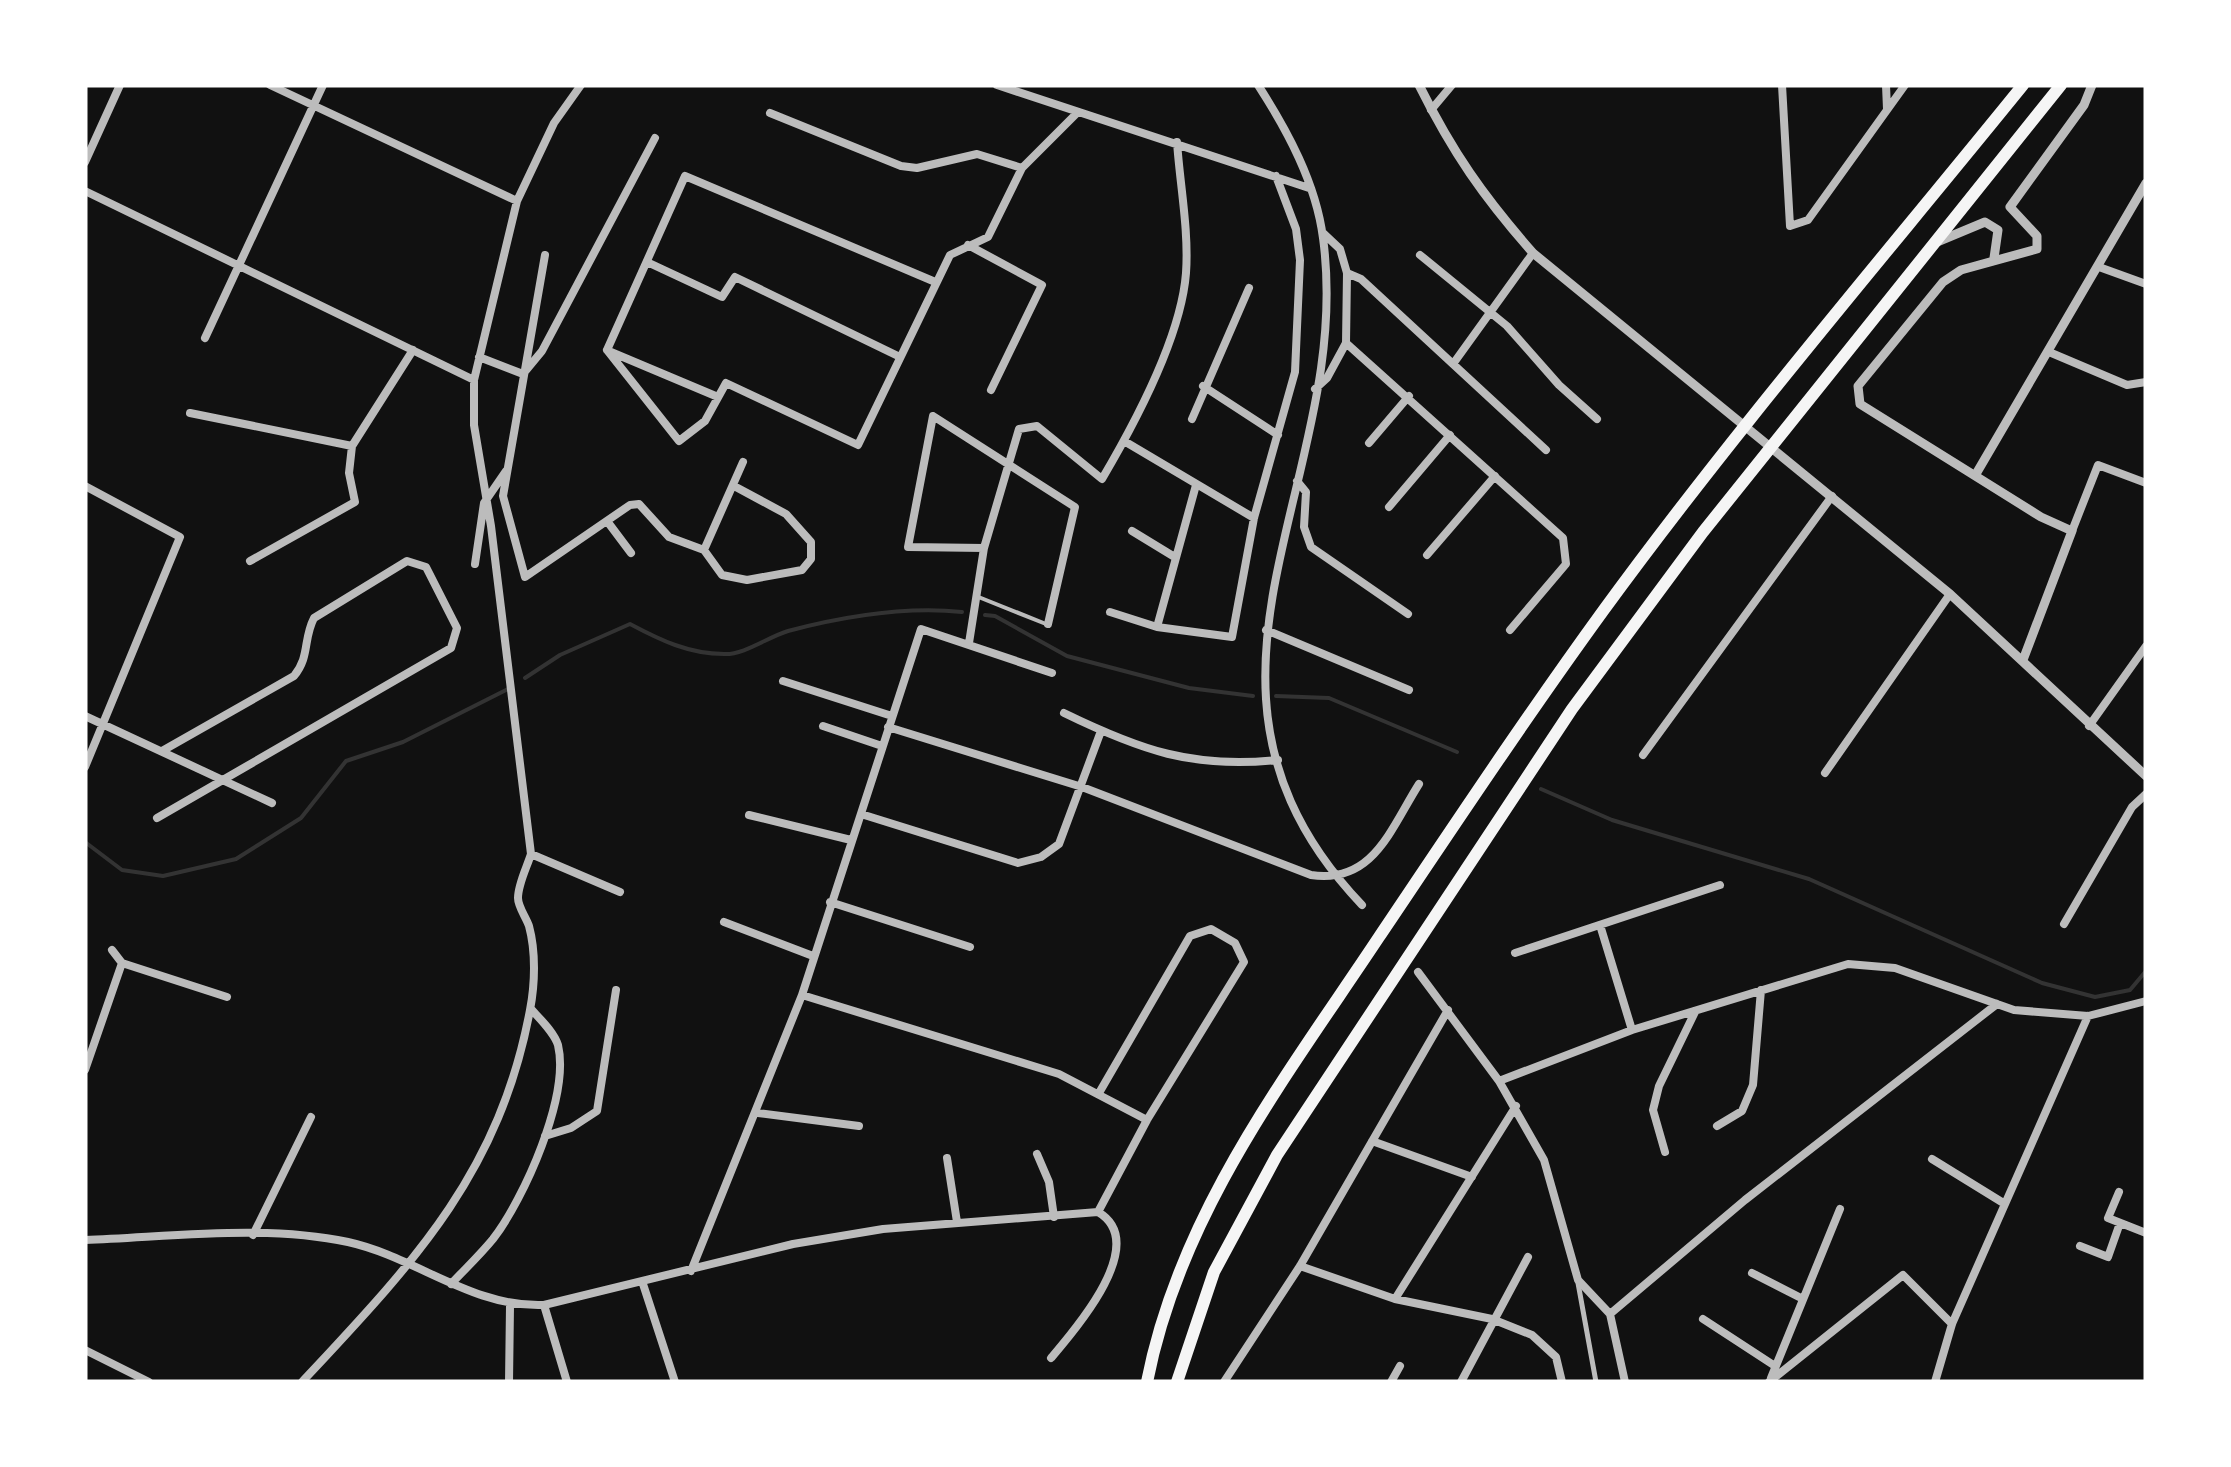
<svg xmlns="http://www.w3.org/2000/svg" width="2231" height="1467" font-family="Ubuntu,sans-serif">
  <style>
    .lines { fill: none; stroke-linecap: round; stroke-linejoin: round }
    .stream { stroke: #333; stroke-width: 4 }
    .service { stroke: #bcbcbc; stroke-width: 4 }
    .pedestrian { stroke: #bcbcbc; stroke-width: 5 }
    .minor { stroke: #bcbcbc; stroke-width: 8 }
    .tertiary { stroke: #bcbcbc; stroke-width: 9 }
    .trunk { stroke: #f5f5f5; stroke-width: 12 }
  </style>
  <rect width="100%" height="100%" fill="#111"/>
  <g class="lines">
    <!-- stream -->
    <path class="stream" d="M985,615L995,616L1067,656L1189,688L1253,696
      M525,678L560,655L630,624C660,640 689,654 724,654C744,655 768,637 788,631C845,616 904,606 962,612
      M1276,696L1329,698L1457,752
      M1541,789L1612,820L1809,879L2042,983L2095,997L2130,990L2146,971
      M85,842L122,870L163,876L236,859L301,818L346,761L403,742L508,689"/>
    <!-- service -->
    <path class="service" d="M976,596L1046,624"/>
    <!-- pedestrian -->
    <path class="pedestrian" d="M1578,1283L1596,1382"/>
    <!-- minor -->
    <path class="minor" d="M270,85L517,201
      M997,85L1309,188
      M1258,85C1287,130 1316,183 1323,238C1356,479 1151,683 1362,905
      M1782,85L1790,226L1808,220L1905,85
      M1886,85L1887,109
      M1431,110L1452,85
      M770,113L901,166L917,168L977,154L1022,168
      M85,162L120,85
      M85,191L474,380
      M968,245L1042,285L991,390
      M545,255L503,496L525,577L630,505L639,504L669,537L704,550L722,575L747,580L802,570L811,559V542L786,514L734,486
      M1420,255L1507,326L1559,385L1597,419
      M647,262L722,297L735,277L898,356
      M2099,267L2146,284
      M1347,273L1361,279L1546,450
      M205,338L323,85
      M1346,343L1563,538L1566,564L1510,630
      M607,350L679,441L705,421L726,383L858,445L950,255L988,237L1022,168L1077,113
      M607,350L685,176L933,281
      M611,352L718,397
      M2049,352L2127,385L2146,382
      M479,357L523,374L542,351L655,138
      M1453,364L1533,253
      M1203,386L1278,435
      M1315,389L1327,378L1346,343L1347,273L1340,249L1323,233
      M190,413L352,446
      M1192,419L1249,288
      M1124,441L1254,518
      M1369,443L1409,396
      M1297,481L1306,492L1304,527L1311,547L1408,614
      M85,486L180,537L85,767
      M1389,507L1450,435
      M607,521L631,553
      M1132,531L1173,556
      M2072,531L2098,465L2146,483
      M984,548L908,547L933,416L1075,507L1048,624
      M704,550L743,462
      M1427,555L1495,476
      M250,561L355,502L349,473L352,446L413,350
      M475,564L484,503L506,471
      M1110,612L1157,627L1232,637L1254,518L1295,372L1300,260L1296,229L1276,176
      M1157,627L1196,485
      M1266,630L1409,690
      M969,643L984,548L1019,429L1037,426L1102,479C1135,423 1181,338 1186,273C1189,231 1180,185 1177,142
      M783,681L892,716
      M1064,713C1140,750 1193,769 1278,760
      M85,716L272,803
      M823,726L882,746
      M2089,726L2146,646
      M888,727L1082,787L1311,875C1373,884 1390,830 1419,784
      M1643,755L1832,496
      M1825,773L1950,594
      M861,814L1018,863L1041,857L1059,844L1101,731
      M749,815L851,840
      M157,818L451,648L457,628L426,567L407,561L314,618C303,639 310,657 294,676L162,751
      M531,854L620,892
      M830,902L970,947
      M724,922L813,956
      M2064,924L2132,807L2146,794
      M1600,925L1632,1030
      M1515,953L1720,885
      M122,963L227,997
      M1418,972L1499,1081L1544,1160L1578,1280L1610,1314L1625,1382
      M802,995L1059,1074L1147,1120
      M85,1070L122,963L112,950
      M1499,1081L1632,1030L1848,964L1895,968L2014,1010L2088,1016L2146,1001
      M758,1113L859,1126
      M1717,1126L1742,1111L1753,1085L1761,990
      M545,1136L571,1128L597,1111L616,990
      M1372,1141L1472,1177
      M1665,1152L1653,1110L1659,1086L1695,1012
      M1037,1154L1049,1182L1054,1217
      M947,1158L957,1222
      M1932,1159L2005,1204
      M2119,1192L2108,1218L2146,1233
      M1098,1212L1147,1120L1244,962L1235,943L1211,929L1190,936L1099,1093
      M253,1235L311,1117
      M85,1240C170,1237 264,1224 348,1242C416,1257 472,1308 544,1305L793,1244L883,1229L1098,1212
      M2080,1246L2108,1257L2120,1223
      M1300,1266L1395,1299L1492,1319L1532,1335L1556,1357L1562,1382
      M691,1271L802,995L921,629L1052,673
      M1752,1273L1801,1298
      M451,1284C465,1269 480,1255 493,1239C524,1199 570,1096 558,1045C554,1032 540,1019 531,1009
      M643,1284L675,1382
      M1395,1299L1516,1106
      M544,1305L567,1382
      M1610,1314L1745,1200L1997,1004
      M1703,1319L1775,1366
      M85,1350L149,1382
      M1051,1358C1075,1330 1151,1243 1098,1212
      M1771,1378L1840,1209
      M302,1382C412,1264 499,1175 530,1010C535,984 536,952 529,926C526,917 518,907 518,898C518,884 527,867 531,854L491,526L474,425V380L517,201L554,123L581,85
      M509,1382L510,1306
      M1224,1382L1300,1266L1448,1010
      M1391,1382L1400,1366
      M1461,1382L1528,1257
      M1769,1382L1903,1275L1952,1324
      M1935,1382L1952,1324L2088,1016"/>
    <!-- tertiary -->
    <path class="tertiary" d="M1419,85C1453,153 1483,196 1533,253L1950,594L2146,776
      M1937,242L1985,222L1998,230L1994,258
      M1976,474L2146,183
      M2023,660L2072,531L2041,517L1860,404L1858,386L1943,282L1961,270L2037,249V236L2010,207L2084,105L2092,85"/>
    <!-- trunk -->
    <path class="trunk" d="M1147,1382C1180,1213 1286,1077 1379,937C1453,827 1526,717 1603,611C1735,430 1882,259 2023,85
      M1177,1382L1214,1272L1277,1155L1572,709L1703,532L2061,85"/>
  </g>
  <!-- border -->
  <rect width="2231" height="1467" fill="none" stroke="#ffffff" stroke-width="175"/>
</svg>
